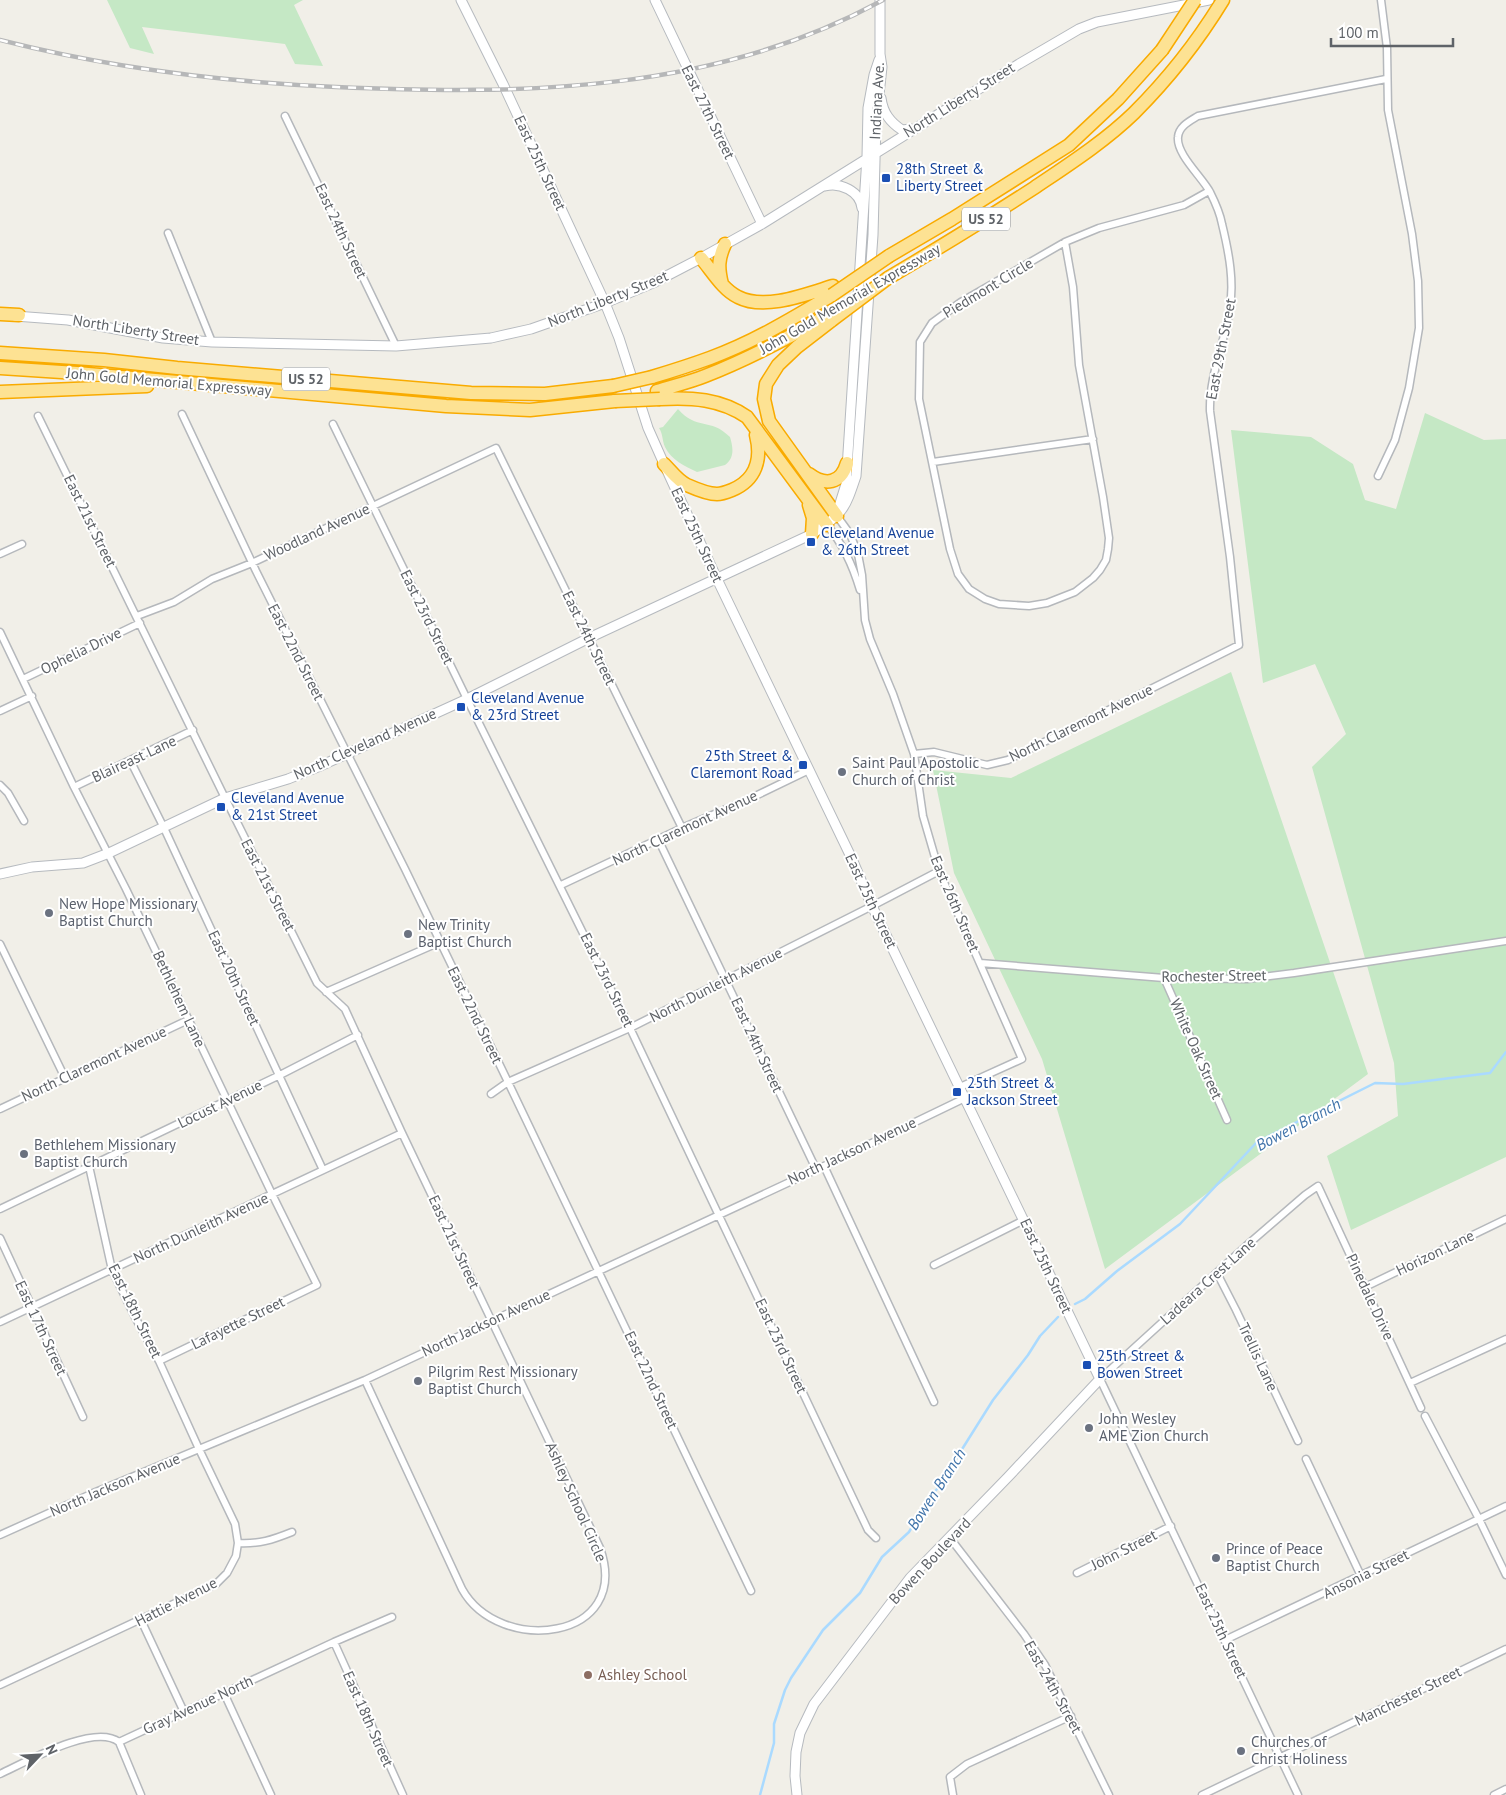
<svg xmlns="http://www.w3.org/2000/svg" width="1506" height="1795" font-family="'PT Sans',sans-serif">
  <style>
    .green { fill: #c5e8c5 }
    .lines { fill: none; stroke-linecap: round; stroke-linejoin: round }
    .stream { stroke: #aadaff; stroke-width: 2.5 }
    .street-casing { stroke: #b5b8bc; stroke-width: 9 }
    .secondary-casing { stroke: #b6babf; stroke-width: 11 }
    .highway-casing { stroke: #f9ab00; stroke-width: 15 }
    .street { stroke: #fff; stroke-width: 6 }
    .secondary { stroke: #fff; stroke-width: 9 }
    .highway { stroke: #fde293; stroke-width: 12 }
    .rail-casing { stroke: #b6b7b8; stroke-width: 4.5 }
    .rail { stroke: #fff; stroke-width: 2.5; stroke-dasharray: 8; stroke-linecap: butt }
    .highway-bridge-casing { stroke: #f9ab00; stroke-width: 15; stroke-linecap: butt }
    .highway-bridge { stroke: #fde293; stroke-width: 12 }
    .transit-dot { fill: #1a4fb4; stroke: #fff; stroke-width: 2 }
    .worship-dot { fill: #6b7280; stroke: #fff; stroke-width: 2 }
    .education-dot { fill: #8d6e63; stroke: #fff; stroke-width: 2 }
    .labels { text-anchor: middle; stroke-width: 4; stroke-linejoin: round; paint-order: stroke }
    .shield { fill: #fff; stroke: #8f9295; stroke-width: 1 }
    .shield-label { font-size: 14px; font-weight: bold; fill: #5f6368 }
    .street-label { font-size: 15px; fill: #5f6368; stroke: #fff }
    .transit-label { font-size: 15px; fill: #164399; stroke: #fff; text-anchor: start }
    .worship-label { font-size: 15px; fill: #5b616d; stroke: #fff; text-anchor: start }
    .education-label { font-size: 15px; fill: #785e54; stroke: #fff; text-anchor: start }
    .water-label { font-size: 16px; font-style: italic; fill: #4174aa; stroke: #fff }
  </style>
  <rect width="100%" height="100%" fill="#f1efe8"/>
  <!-- green -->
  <path class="green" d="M107,0H303L294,5L323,66L295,64L285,44L142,27L154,54L130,48Z
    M678,409C697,431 710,417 730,437C733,447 735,458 725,465L697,472C685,466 671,460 665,447C662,440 663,434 659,428L663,427Z
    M1425,413L1484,440L1506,439V1157L1351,1230L1327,1156L1398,1116L1394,1063L1312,767L1346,734L1315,664L1263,683L1231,430L1311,437L1353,464L1365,500L1396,509Z
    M1231,672L1368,1074L1105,1269L1042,1059L954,873L933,770L1011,778Z"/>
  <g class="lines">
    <!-- stream -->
    <path class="stream" d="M1075,1304L1085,1299L1117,1271L1180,1224L1257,1142L1375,1083L1403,1084L1490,1073L1506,1052
      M760,1795L774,1743V1724L785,1690L791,1678L823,1630L860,1593L882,1557L909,1532L927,1501L937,1489L993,1400L1028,1355L1040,1336L1058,1317"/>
    <!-- street casing -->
    <g class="street-casing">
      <path id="street" d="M285,116L396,346
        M168,233L212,342
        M1065,242L1073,287L1079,365L1103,497L1109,538L1108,549L1106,560L1100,570L1093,578L1075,592L1047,603L1029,606L999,604L985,599L969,589L958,574L950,549L919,399L920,342L932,323L961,302L1065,242L1099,228L1184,205L1209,191
        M182,414L256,571L405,869L508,1082L751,1591
        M38,416L225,798L317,983L345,1009L402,1133L600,1548C633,1641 499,1656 462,1589L365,1380
        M333,424L467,699L630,1028L868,1530L876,1538
        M933,462L1093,439
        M1378,476L1395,440L1409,388L1419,328L1418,281L1412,234L1388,110L1387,48L1381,0
        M837,516L850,534L858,554L862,575L865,620L870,639L893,694L914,754L923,816L939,871L1022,1059L960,1087
        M827,525C843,544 853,566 860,590
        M0,554L22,544
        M137,616L174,602L212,579L252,563L496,448L682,828
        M0,632L74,787L126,889L272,1194L317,1285L159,1361
        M23,679L140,623
        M0,711L32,696
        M914,754L934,752L987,765L1008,760L1239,645L1230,557L1210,411C1209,378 1223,346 1229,314C1235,283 1229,253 1222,224C1220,213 1215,202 1210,192C1202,177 1176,154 1178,137C1179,126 1190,121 1198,116L1386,79
        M130,760L164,828L323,1170
        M0,785L8,793L24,821
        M74,787L193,730
        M658,839L816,1169
        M561,885L682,828L745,801L809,770
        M0,944L65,1078
        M980,963L1164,978L1247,979L1294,973L1506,941
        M1164,978L1227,1120
        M326,992L440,942
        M491,1094L508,1082L630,1028L872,906L939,871
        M0,1109L188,1020
        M824,1166L934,1402
        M0,1209L280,1075L358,1035
        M0,1238L83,1417
        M934,1265L1024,1220
        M1217,1273L1236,1310L1298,1441
        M1365,1287L1506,1219
        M0,1322L402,1133
        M1410,1383L1506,1339
        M1425,1416L1479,1519L1506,1575
        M1306,1459L1361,1576
        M0,1535L91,1494L365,1380L824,1166L965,1098
        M950,1538L1024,1634L1045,1665L1109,1795
        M238,1543C260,1544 272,1540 292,1532
        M1077,1573L1171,1526
        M141,1620L184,1712
        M1225,1640L1506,1506
        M334,1642L403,1795
        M0,1685L216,1584L227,1573L236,1556L238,1543L235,1524L199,1449L159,1361L135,1317L112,1270L89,1166
        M224,1693L271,1795
        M119,1742L334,1642L392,1617
        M119,1742L141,1795
        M0,1774C26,1762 94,1723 119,1742
        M953,1795L950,1777L967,1764L1071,1716
        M1202,1795L1506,1649
        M1298,1795L1100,1379L1246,1246L1305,1195L1318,1186L1421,1408
        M1494,1795L1506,1789"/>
    </g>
    <!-- secondary casing -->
    <g class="secondary-casing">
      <path id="secondary" d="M461,0L503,84L605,303L619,338L648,428L664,464L717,579L852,859L872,906L1100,1379L1008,1477L910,1578L814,1704L800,1733L796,1752L795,1776L797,1795
        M655,0L762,224
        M881,98C883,113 890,122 902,130L911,129
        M825,186C840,182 860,191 862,208
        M15,316L68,320L163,338L212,342L396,346L491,338L531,329L605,303L653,283L701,258L762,224L1019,64L1079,29L1097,22L1209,0
        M837,513L846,484L867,157L868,108L874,75L879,60
        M0,874L32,867L83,863L109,853L225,798L288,779L318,767L467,699L589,638L812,534C843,514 845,509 856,476L873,235L876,123L882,67L880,54V0"/>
    </g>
    <!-- highway casing -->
    <g class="highway-casing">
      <path id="highway" d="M889,256L952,219L1069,145L1118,99L1162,50
        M701,258C712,271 723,290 738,297C765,311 807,294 833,286
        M888,278C937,249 986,219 1034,188C1068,165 1104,142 1134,113C1168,79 1198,41 1223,0
        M722,284C718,268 718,259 725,244
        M0,314L19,315
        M832,320L797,347L778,365L766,384L764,399L769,421L837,516
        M0,353L104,360L177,368L471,393L545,394L613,386
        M0,368L77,373L446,406L530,410L615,401
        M652,377C672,371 691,365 710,358C754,342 793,318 832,295
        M657,391C673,386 690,382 705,376C749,359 790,337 830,314
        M0,392L147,386
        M660,399C691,397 721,399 747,417L827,525
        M664,464C671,471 678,481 687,485C696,489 707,494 717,494C722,494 727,492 732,490C756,480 762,459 756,435
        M809,474C825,486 841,484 847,463
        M809,505L813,518L812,534"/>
    </g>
    <!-- street -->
    <use href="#street" class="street"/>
    <!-- secondary -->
    <use href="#secondary" class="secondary"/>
    <!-- highway -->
    <use href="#highway" class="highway"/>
    <!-- rail casing -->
    <g class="rail-casing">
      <path id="rail" d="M0,40C110,68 223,82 336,87C523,95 714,93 883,0"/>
    </g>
    <!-- rail -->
    <use href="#rail" class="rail"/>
    <!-- highway-bridge casing -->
    <g class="highway-bridge-casing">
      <path id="highway-bridge" d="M1162,50L1195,0
        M832,295L889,256
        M832,320L888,278
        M613,386L652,377
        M615,401L660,399"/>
    </g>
    <!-- highway-bridge -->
    <use href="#highway-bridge" class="highway-bridge"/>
  </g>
  <!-- markers -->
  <g class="transit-dot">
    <rect x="881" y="173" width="10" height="10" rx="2.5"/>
    <rect x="806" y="537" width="10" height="10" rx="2.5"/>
    <rect x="456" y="702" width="10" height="10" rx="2.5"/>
    <rect x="798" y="760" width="10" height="10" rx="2.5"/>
    <rect x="216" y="802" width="10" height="10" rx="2.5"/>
    <rect x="952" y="1087" width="10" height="10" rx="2.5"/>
    <rect x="1082" y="1360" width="10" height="10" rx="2.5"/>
  </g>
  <g class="worship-dot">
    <circle cx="842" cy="772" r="5"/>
    <circle cx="49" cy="913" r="5"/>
    <circle cx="408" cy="934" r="5"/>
    <circle cx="24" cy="1154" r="5"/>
    <circle cx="418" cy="1381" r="5"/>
    <circle cx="1089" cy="1428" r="5"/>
    <circle cx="1216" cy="1558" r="5"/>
    <circle cx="1241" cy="1751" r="5"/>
  </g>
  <circle class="education-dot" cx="588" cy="1675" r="5"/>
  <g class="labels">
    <!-- shield labels -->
    <g class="shield">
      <rect x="962" y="207.5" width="48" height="23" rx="4"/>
      <rect x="282" y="367.5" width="48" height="23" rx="4"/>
    </g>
    <g class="shield-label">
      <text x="986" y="224">US 52</text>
      <text x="306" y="384">US 52</text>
    </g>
    <!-- street labels -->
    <g class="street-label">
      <text transform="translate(959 100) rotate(-32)" y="5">North Liberty Street</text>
      <text transform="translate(877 101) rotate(-87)" y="5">Indiana Ave.</text>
      <text transform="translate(708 112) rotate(64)" y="5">East 27th Street</text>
      <text transform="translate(540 163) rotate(65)" y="5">East 25th Street</text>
      <text transform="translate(341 231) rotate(65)" y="5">East 24th Street</text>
      <text transform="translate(988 288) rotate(-31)" y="5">Piedmont Circle</text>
      <text transform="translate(608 299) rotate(-22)" y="5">North Liberty Street</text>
      <text transform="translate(850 299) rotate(-30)" y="5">John Gold Memorial Expressway</text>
      <text transform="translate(136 330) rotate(9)" y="5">North Liberty Street</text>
      <text transform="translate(1221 349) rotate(-79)" y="5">East 29th Street</text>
      <text transform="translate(169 382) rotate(5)" y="5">John Gold Memorial Expressway</text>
      <text transform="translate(90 521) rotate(64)" y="5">East 21st Street</text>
      <text transform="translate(317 532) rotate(-25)" y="5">Woodland Avenue</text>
      <text transform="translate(697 535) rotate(65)" y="5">East 25th Street</text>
      <text transform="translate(427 617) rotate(64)" y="5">East 23rd Street</text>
      <text transform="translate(589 638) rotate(64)" y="5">East 24th Street</text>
      <text transform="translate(81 651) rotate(-26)" y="5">Ophelia Drive</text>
      <text transform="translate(296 652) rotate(63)" y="5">East 22nd Street</text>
      <text transform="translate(1081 723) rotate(-26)" y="5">North Claremont Avenue</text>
      <text transform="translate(365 744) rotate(-24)" y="5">North Cleveland Avenue</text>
      <text transform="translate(134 759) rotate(-25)" y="5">Blaireast Lane</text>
      <text transform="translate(685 828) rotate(-25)" y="5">North Claremont Avenue</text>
      <text transform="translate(268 885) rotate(63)" y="5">East 21st Street</text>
      <text transform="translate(871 901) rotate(65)" y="5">East 25th Street</text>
      <text transform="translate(955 904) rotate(67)" y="5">East 26th Street</text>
      <text transform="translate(1214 976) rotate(-1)" y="5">Rochester Street</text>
      <text transform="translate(234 978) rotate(65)" y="5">East 20th Street</text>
      <text transform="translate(607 980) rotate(64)" y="5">East 23rd Street</text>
      <text transform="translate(716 985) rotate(-27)" y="5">North Dunleith Avenue</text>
      <text transform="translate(179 999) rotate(65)" y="5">Bethlehem Lane</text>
      <text transform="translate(475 1015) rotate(64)" y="5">East 22nd Street</text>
      <text transform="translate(757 1045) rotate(65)" y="5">East 24th Street</text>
      <text transform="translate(1196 1049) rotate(66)" y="5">White Oak Street</text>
      <text transform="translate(94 1064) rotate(-25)" y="5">North Claremont Avenue</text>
      <text transform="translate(220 1104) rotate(-26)" y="5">Locust Avenue</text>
      <text transform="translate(852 1151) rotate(-25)" y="5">North Jackson Avenue</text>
      <text transform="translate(201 1228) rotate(-25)" y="5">North Dunleith Avenue</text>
      <text transform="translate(454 1242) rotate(65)" y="5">East 21st Street</text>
      <text transform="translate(1435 1253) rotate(-26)" y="5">Horizon Lane</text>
      <text transform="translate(1046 1266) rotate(65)" y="5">East 25th Street</text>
      <text transform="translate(1208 1281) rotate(-42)" y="5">Ladeara Crest Lane</text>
      <text transform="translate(1370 1297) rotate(65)" y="5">Pinedale Drive</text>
      <text transform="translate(135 1311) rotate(64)" y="5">East 18th Street</text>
      <text transform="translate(238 1323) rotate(-26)" y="5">Lafayette Street</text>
      <text transform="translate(486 1323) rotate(-25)" y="5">North Jackson Avenue</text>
      <text transform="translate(41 1328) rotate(65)" y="5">East 17th Street</text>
      <text transform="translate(781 1346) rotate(65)" y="5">East 23rd Street</text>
      <text transform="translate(1258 1357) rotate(65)" y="5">Trellis Lane</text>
      <text transform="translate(651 1380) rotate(65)" y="5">East 22nd Street</text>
      <text transform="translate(115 1485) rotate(-23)" y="5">North Jackson Avenue</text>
      <text transform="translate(576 1502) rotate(66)" y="5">Ashley School Circle</text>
      <text transform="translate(1124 1550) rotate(-27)" y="5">John Street</text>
      <text transform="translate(930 1561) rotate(-47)" y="5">Bowen Boulevard</text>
      <text transform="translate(1366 1574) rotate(-26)" y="5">Ansonia Street</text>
      <text transform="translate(176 1602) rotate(-27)" y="5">Hattie Avenue</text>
      <text transform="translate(1221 1631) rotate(65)" y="5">East 25th Street</text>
      <text transform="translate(1053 1687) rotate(61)" y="5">East 24th Street</text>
      <text transform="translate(1408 1696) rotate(-26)" y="5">Manchester Street</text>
      <text transform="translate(198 1705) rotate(-25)" y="5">Gray Avenue North</text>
      <text transform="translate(368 1719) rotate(66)" y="5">East 18th Street</text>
    </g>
    <!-- transit labels -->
    <g class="transit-label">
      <text x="896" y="174">28th Street &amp;<tspan x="896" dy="17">Liberty Street</tspan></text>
      <text x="821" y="538">Cleveland Avenue<tspan x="821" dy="17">&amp; 26th Street</tspan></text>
      <text x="471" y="703">Cleveland Avenue<tspan x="471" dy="17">&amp; 23rd Street</tspan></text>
      <text x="793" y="761" text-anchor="end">25th Street &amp;<tspan x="793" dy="17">Claremont Road</tspan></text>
      <text x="231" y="803">Cleveland Avenue<tspan x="231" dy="17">&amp; 21st Street</tspan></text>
      <text x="967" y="1088">25th Street &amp;<tspan x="967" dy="17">Jackson Street</tspan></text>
      <text x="1097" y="1361">25th Street &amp;<tspan x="1097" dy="17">Bowen Street</tspan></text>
    </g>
    <!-- worship labels -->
    <g class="worship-label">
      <text x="852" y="768">Saint Paul Apostolic<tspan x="852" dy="17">Church of Christ</tspan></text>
      <text x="59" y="909">New Hope Missionary<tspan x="59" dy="17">Baptist Church</tspan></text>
      <text x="418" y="930">New Trinity<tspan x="418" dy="17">Baptist Church</tspan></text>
      <text x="34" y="1150">Bethlehem Missionary<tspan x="34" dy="17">Baptist Church</tspan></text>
      <text x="428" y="1377">Pilgrim Rest Missionary<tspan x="428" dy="17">Baptist Church</tspan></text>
      <text x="1099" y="1424">John Wesley<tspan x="1099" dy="17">AME Zion Church</tspan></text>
      <text x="1226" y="1554">Prince of Peace<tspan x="1226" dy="17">Baptist Church</tspan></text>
      <text x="1251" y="1747">Churches of<tspan x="1251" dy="17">Christ Holiness</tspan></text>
    </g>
    <!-- education labels -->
    <g class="education-label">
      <text x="598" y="1680">Ashley School</text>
    </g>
    <!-- water labels -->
    <g class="water-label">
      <text transform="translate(1298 1124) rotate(-28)" y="6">Bowen Branch</text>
      <text transform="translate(936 1489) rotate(-57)" y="6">Bowen Branch</text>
    </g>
  </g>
  <!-- north arrow -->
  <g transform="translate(40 1755) rotate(65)" stroke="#ffffff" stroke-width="4" paint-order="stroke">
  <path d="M0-4L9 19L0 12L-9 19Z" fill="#5f6368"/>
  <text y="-8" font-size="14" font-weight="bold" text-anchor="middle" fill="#5f6368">N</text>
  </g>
  <!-- scale -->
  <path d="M1331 38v8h122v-8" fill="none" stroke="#5f6368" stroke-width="2.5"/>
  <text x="1338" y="38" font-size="15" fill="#5f6368" stroke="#ffffff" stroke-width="4" paint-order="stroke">100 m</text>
</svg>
